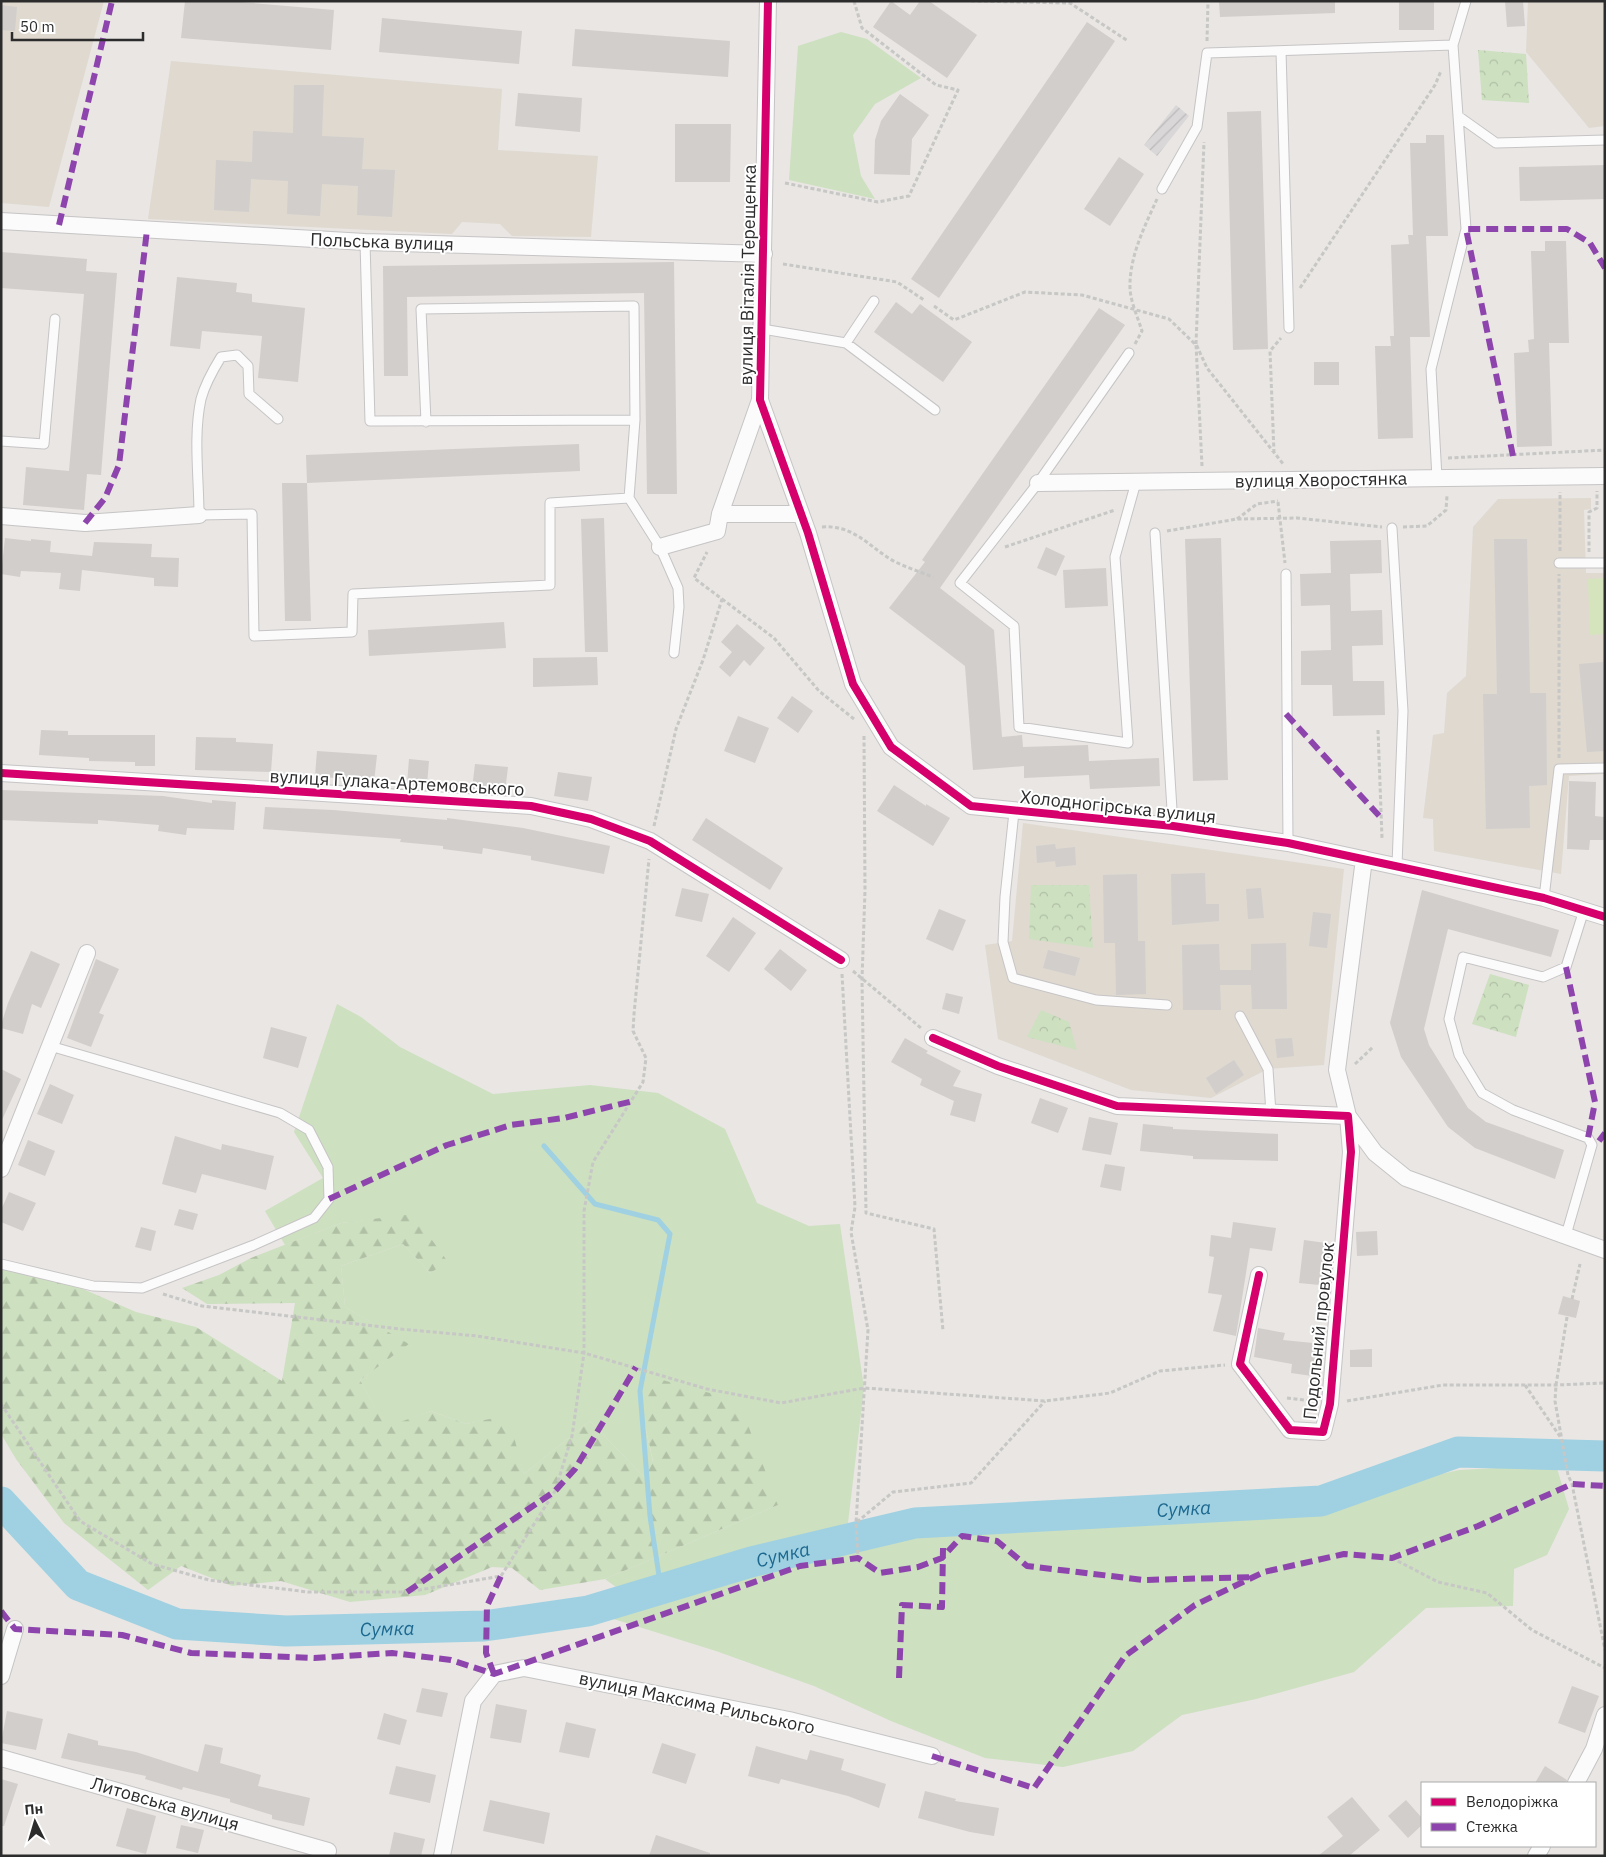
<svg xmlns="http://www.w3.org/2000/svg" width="1606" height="1857" font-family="'IBM Plex Sans',sans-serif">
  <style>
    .industrial { fill: url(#industrial-furrows) }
    .education { fill: #dfd9d0 }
    .grass { fill: #cde0c0 }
    .forest { fill: url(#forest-firs) }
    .park { fill: url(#park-crowns) }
    .pitch { fill: #d6e4be }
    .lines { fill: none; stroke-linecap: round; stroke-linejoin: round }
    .stream { stroke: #9fd1e2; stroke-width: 5 }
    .river { stroke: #9fd1e2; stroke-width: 31 }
    .building { fill: #d1cecc }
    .lane-casing { stroke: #c6c4c5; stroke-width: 11 }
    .street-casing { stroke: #c6c4c5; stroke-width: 18 }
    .path { stroke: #c7c7c6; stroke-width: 3; stroke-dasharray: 4 2.5; stroke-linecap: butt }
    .lane { stroke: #fcfbfb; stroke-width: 9 }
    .street { stroke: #fcfbfb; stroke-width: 16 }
    .quiet { stroke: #8e44ad; stroke-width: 6; stroke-dasharray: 12 6; stroke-linecap: butt }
    .cycleway-casing { stroke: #fff; stroke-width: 11 }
    .cycleway { stroke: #d6006c; stroke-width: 8 }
    .labels { text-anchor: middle; stroke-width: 4; stroke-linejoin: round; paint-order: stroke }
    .street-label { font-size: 18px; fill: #2c2c2c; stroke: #fff }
    .water-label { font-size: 19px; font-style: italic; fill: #1d688f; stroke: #fff }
  </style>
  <defs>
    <pattern id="industrial-furrows" width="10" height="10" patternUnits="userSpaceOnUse" patternTransform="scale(1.25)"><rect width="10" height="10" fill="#dad7d9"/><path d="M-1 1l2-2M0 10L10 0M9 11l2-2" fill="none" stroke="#bbb9ba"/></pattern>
    <pattern id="forest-firs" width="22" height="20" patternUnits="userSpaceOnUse" patternTransform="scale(1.25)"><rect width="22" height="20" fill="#cde0c0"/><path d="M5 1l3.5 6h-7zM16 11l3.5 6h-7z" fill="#b0c0a5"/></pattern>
    <pattern id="park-crowns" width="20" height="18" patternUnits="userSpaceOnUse" patternTransform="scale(1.25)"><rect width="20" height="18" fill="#cde0c0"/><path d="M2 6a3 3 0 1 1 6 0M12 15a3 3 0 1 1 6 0" fill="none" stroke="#b0c0a5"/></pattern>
  </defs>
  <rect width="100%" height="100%" fill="#e9e6e3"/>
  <!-- industrial -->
  <path class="industrial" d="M1176,105L1189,116L1157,156L1144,145Z"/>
  <!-- education -->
  <path class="education" d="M1,1H104L49,207L1,203Z
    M1528,1H1605V126L1589,128L1526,52Z
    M171,61L502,89L498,150L598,156L591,237L512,236L500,224L462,222L452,234L148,219Z
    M1591,498V509L1584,510L1586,573H1605V774L1569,776L1561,874L1434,851L1433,819L1423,818L1433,735L1444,733L1447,693L1466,676L1473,527L1498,499Z
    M1023,823L1344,869L1324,1065L1268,1069L1211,1098L1131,1090L998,1039L985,945L1012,941Z"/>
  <!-- grass -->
  <path class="grass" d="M841,32L867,39L921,78L875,104L853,135L861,176L875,199L789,180L798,46Z
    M337,1004L361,1017L400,1047L493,1094L590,1085L658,1093L725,1129L757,1203L809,1226L840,1224L864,1388L848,1523L620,1590L605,1579L778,1505L640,1403L653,1462L645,1478L590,1421L524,1474L507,1416L466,1424L431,1411L386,1428L360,1380L408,1344L345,1307L341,1266L403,1244L430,1273L447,1261L413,1215L341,1223L285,1245L265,1211L323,1178L294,1132Z
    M1556,1465L1569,1509L1547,1555L1514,1569L1513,1606L1426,1608L1354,1672L1256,1699L1182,1715L1133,1751L1063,1767L985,1758L891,1721L814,1686L716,1651L588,1611L751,1562L915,1523L1321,1501L1459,1470Z"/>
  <!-- forest -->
  <path class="forest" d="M413,1214L448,1262L430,1273L403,1244L341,1266L345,1307L409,1344L360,1380L386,1427L431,1411L466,1424L508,1415L524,1474L590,1421L645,1478L653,1461L640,1403L655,1378L739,1401L778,1505L605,1579L540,1590L512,1568L492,1567L425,1595L350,1602L281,1581L232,1586L181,1566L148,1590L64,1523L16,1459L1,1434V1268L76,1286L136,1312L196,1327L282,1381L295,1303L207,1304L182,1288L219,1275L251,1258L341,1223Z"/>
  <!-- park -->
  <path class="park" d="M1478,50L1526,54L1529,103L1482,100Z
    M1031,885H1089L1093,948L1029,939Z
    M1490,974L1529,985L1516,1037L1472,1024Z
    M1041,1010L1069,1022L1077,1050L1027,1037Z"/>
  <!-- pitch -->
  <path class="pitch" d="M1605,578V634L1590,635L1588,579Z"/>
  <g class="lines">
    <!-- stream -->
    <path class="stream" d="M544,1146L595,1204L658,1220L670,1234L640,1391L650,1516L661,1589"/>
    <!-- river -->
    <path class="river" id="s1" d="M1,1502L78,1585L177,1624L286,1631L484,1626L588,1611L751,1562L915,1523L1321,1501L1458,1452L1605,1456"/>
  </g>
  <!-- building -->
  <path class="building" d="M185,1H229L334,10L331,50L181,38Z
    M891,1L910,15L920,1H929L977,35L947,78L873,27Z
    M1219,1H1335V13L1220,17Z
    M1399,1H1434V30H1399Z
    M1505,1H1523L1525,26L1507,27Z
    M1,5L17,7L15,31L1,30Z
    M382,18L522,31L519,64L379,52Z
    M1087,22L1115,41L939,298L911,279Z
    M575,29L730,41L728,77L572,66Z
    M294,85H324L322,136L364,138L362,169L395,170L392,217L357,215L358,186L322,184L320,216L287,214L288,181L251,179L249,212L214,210L216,160L252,162L253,131L293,133Z
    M518,93L582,98L580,132L515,126Z
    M900,94L929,115L912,139L910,175L874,174L875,140L881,121Z
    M1261,111L1268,349L1233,350L1227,112Z
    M675,124H731L730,182H675Z
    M1426,135H1444L1448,236H1426L1430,337H1410L1413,438L1378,439L1375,346H1391L1390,336H1394L1391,245L1409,244L1408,235H1413L1410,143H1426Z
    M1119,157L1144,174L1110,226L1084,209Z
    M1605,165V199L1520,201L1519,167Z
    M1545,241H1566L1569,343H1549L1552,446L1517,447L1514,353L1529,352L1528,340L1534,339L1531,251H1545Z
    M1,252L87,259L86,271L117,273L101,475L87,474L84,510L23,505L26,467L69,471L84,294L1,288Z
    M674,262L677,494H647L644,293L407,297L408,376H384L383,266Z
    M177,277L237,283L236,292L252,294V302L305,308L298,382L258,378L262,336L202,331L200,349L170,346Z
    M896,302L912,314L920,304L972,342L943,382L874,332Z
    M1099,308L1125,325L940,588L994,630L1002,737L1022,735L1023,747L1088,745L1089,761L1159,758L1160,786L1090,789L1089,775L1024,778V766L973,770L965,666L889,608L925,562L922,560Z
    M1314,362H1339V385H1314Z
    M579,444L580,471L307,483L306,455Z
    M282,483H307L311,621H285Z
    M604,518L608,652H585L581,519Z
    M5,538L31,541V539L51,541L50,552L92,556L94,542L152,544L151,557L179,558L178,587L154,586V578L82,570L80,591L59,589L61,573L21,571L20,577L1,574Z
    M1221,538L1228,780L1193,781L1185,539Z
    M1494,539H1527L1530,693H1546L1547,785L1529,786L1530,828L1486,829L1483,694H1497Z
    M1381,540L1382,573L1350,574L1351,611L1382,610L1383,645L1352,646L1353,681H1384L1385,715L1333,716L1332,685H1301V651L1331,650L1330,605L1301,606L1300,574L1331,573L1330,541Z
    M1046,547L1065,556L1056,576L1037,568Z
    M1106,568L1108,606L1065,608L1063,570Z
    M504,622L506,648L369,656L368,630Z
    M737,624L765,648L750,666L744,660L730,677L719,667L732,652L721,642Z
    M597,657L598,685L533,687V658Z
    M1603,662L1605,751L1587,752L1579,664Z
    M792,696L813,711L798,733L777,718Z
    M738,716L769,728L755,763L724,751Z
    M41,730L68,731V735H155V766H135V762L89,761V758L39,755Z
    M196,737L236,738V742L273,744L271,772L195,770Z
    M317,751L377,755L374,782L315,776Z
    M409,759L429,761L427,785L407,784Z
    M475,764L508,767L505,792L472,789Z
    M558,772L592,777L588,801L554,796Z
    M1569,781L1596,782L1595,816L1604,817V840H1590L1589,850L1567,849Z
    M894,785L926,806V804L950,818L933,846L877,811Z
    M1,790L163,796L212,803V800L236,802L234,830L187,828L186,835L158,831L159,825L98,820V824L1,820Z
    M265,807L333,810L447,820V818L523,828L610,846L604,874L531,860V856L483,848L482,854L443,849V846L400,842L401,839L263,829Z
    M706,818L783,868L770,890L692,840Z
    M1055,844L1056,849L1075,847L1076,865L1056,867L1055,861L1037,863L1036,846Z
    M1205,873L1206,904H1219V921L1172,925L1171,874Z
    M1137,874L1138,941H1145L1146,994L1116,995L1115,943H1104L1103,875Z
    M682,888L709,894L702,922L675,916Z
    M1261,888L1264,918L1248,919L1246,889Z
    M1422,890L1559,930L1551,957L1448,929L1424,1029L1429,1045L1468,1108L1486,1122L1564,1150L1555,1179L1475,1148L1448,1127L1401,1057L1390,1023Z
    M939,909L966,920L953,951L926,939Z
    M1313,912L1331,914L1327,948L1309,946Z
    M733,917L756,933L729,972L706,956Z
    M1286,943L1287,1009H1252L1251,985H1220L1221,1010H1183L1182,945L1219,944L1220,970H1251V944Z
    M780,949L807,970L791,991L764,969Z
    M1048,950L1080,958L1075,976L1043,968Z
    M31,951L60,964L41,1008L32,1004L23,1034L1,1028V1025L8,1003Z
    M96,959L119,969L99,1013L104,1015L91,1047L67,1038Z
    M946,993L963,997L959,1014L942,1009Z
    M271,1027L307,1037L298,1068L263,1058Z
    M905,1038L928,1051L926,1053L961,1071L953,1086L982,1094L975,1122L950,1115L954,1101L920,1085L922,1079L891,1062Z
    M1292,1038L1294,1056L1277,1058L1275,1039Z
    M1234,1060L1244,1075L1216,1094L1206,1078Z
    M1,1069L21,1079L1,1122Z
    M50,1084L74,1095L62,1124L37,1114Z
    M1040,1098L1068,1108L1058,1133L1031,1123Z
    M1089,1117L1118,1123L1111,1155L1082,1150Z
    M1143,1124L1173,1127V1129L1278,1134V1161L1193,1159V1156L1140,1151Z
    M175,1136L221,1150L222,1144L274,1156L266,1190L202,1174L196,1193L162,1184Z
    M28,1140L55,1151L45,1176L18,1165Z
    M1105,1164L1125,1167L1121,1191L1100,1187Z
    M9,1192L36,1203L23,1231L1,1222V1210Z
    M179,1209L198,1214L193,1230L174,1225Z
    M1233,1222L1276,1228L1272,1251L1250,1248L1236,1336L1213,1331L1222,1295L1208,1293L1214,1257L1209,1256L1211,1235L1231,1238Z
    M141,1227L156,1231L151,1251L135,1247Z
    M1377,1231L1378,1255L1357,1256L1356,1232Z
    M1304,1240L1333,1244L1330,1286L1299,1283Z
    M1563,1296L1580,1301L1576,1318L1558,1314Z
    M1258,1328L1285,1333L1283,1340L1323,1344L1319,1377L1291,1373L1292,1364L1254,1357Z
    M1372,1349V1367H1350V1350Z
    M1572,1686L1599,1696L1585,1733L1558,1723Z
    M422,1688L448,1693L442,1717L416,1712Z
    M496,1704L527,1710L521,1743L490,1738Z
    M7,1711L43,1719L36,1750L1,1743Z
    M384,1713L407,1720L400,1745L377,1739Z
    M566,1722L596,1729L589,1758L559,1752Z
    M68,1733L98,1741V1745L136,1752L198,1772L205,1744L223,1748L220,1763L261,1775L258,1786L310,1798L304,1826L272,1819V1815L230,1802V1799L183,1787L182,1790L145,1779L146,1776L61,1758Z
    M662,1743L696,1754L686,1784L652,1773Z
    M756,1746L807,1760L810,1750L844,1759L841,1770L886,1784L879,1808L848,1796L781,1779L779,1784L748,1776Z
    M396,1766L436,1775L430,1803L389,1794Z
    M1545,1766L1567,1780L1566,1783H1535Z
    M1,1779L18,1784L4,1826H1Z
    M925,1791L956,1799L955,1801L999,1808L994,1836L970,1832L918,1818Z
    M1352,1797L1380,1830L1349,1856H1318L1343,1836L1327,1817Z
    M490,1800L550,1813L544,1844L483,1831Z
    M1406,1800L1422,1818V1825L1408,1838L1388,1816Z
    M127,1808L156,1816L146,1854L116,1846Z
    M181,1825L204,1830L198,1853L176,1848Z
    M394,1832L425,1839L421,1856H389Z
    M656,1835L710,1853V1856H649Z"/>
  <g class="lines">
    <!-- lane casing -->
    <g class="lane-casing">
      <path id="lane" d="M1281,51L1289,328
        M1458,116L1496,143L1605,140
        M1162,189L1197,127L1207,53L1453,45
        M365,242L370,421L635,420
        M762,329L846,343L935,410
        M846,343L874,301
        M1129,353L1038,483L960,583L1014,626L1019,727L1128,743L1115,557L1136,482
        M278,419L249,394L248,366L237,355L221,357C213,370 205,384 201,399C193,436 199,478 199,515L252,514L254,636L352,632L353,594L550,585V503L629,498
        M426,422L421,309L634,306L635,420L629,498L660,547L678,588L679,607L674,653
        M1,441L44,444L55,319
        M1437,478L1431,369L1466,229L1453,45L1466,1
        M1392,528L1403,711L1397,865
        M1155,533L1173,826
        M1559,563H1605
        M1286,574L1288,843
        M1014,812L1005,897L1003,942L1013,978L1096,1000L1167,1005
        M1544,898L1559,769L1605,768
        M1240,1016L1268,1069L1271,1113
        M1566,1235L1592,1145L1588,1138L1513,1110L1482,1093L1459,1055L1449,1019L1463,957L1543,977L1566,967L1584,910
        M1,1264L93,1286L142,1288L254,1245L314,1218L329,1199L328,1167L309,1130L280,1113L50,1046"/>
    </g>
    <!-- street casing -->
    <g class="street-casing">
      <path id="street" d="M768,1L760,400L808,533L853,684L891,747L971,806L1173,826L1288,843L1544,898L1605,917
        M1,221L365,242L764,254
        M1038,483L1605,476
        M720,514H800
        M1,516L85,523L199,515
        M660,547L717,531L720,514L760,400
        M1,773L531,806L591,819L650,841L841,960
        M1364,859L1337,1070L1348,1116L1375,1153L1406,1178L1605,1250
        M933,1038L998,1066L1117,1106L1348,1116L1351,1152L1330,1404L1323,1432L1290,1430L1240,1364L1259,1275
        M1,1169L87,953
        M1,1676L15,1629
        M1,1758L328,1851
        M1576,1783L1594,1749L1605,1715
        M442,1856L473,1701L494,1674L524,1668L789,1720L932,1756
        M1536,1856L1542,1846"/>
    </g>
    <!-- path -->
    <path class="path" d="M971,1L1070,3L1128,41
      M1207,41L1208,1
      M785,183L878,202L909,196L958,90L936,85L862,28L854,1
      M783,264L897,282L924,300
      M1300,288L1435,85L1441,71
      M934,306L954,320L1025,292L1082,295L1169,319L1195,344
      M1135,344L1142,331C1138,318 1131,303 1130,289C1129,257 1144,228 1157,199
      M1196,344L1204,142
      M1274,453L1270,351L1281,338
      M1448,458L1605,450
      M1202,466L1196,344L1207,368L1284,465
      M1278,502L1285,563
      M1237,519L1257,504L1278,501
      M822,527C851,525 865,542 887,557C900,566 919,571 933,577
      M1403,527L1427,526L1446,510L1447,496H1449
      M1167,531L1237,519L1297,518L1382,527
      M1005,547L1115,510
      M1560,551V492
      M1589,552V512L1597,508V491
      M722,599L774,638L819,691L854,719
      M1378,730L1382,838
      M864,736L865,890L862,980L866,1213L934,1229L943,1331
      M1559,758V574
      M654,826L676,729L703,660L722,599L694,578L707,552
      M853,971L921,1028
      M842,974L855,1207L851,1232L868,1330L856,1523L858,1558
      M1355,1064L1373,1047
      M163,1294L202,1306L400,1329L477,1336L584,1353L707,1389L781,1403L864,1388L1045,1401L1110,1393L1160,1371L1225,1365
      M1572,1299L1580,1264
      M1567,1317L1556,1385L1555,1401L1568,1475L1572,1484L1605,1650
      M1525,1385L1561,1438
      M1287,1398L1313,1401
      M1347,1401L1443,1385H1556L1605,1383
      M1,1404L80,1521L152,1564L209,1580L308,1592H407L501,1576L555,1491L572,1436L584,1353V1211L593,1162L643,1082L646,1058L633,1031L634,1014L649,859
      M857,1522L893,1492L971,1483L1045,1401
      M1392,1558L1438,1582L1487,1593L1532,1630L1605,1668"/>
    <!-- lane -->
    <use href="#lane" class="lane"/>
    <!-- street -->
    <use href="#street" class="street"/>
    <!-- quiet -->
    <path class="quiet" d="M59,225L112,1
      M1513,456L1466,229H1567L1590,243L1605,268
      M85,523L105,498L119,465L147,230
      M1286,714L1382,819
      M1566,967L1595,1102L1588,1138
      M1599,1141L1605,1133
      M329,1199L447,1145L511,1125L564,1118L633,1101
      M407,1592L555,1491L575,1469L636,1367
      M1,1611L15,1629L122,1635L191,1653L314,1658L392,1653L451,1660L494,1674L800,1566L858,1558L880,1573L918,1567L942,1558L962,1536L997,1541L1027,1566L1144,1580L1255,1577
      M494,1674L486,1653L487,1606L501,1576
      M899,1678L902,1605L942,1607L943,1548
      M932,1756L1034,1788L1125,1656L1195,1605L1264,1572L1344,1554L1392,1558L1478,1526L1572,1484L1605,1486"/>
    <!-- cycleway casing -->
    <g class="cycleway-casing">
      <path id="cycleway" d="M768,1L760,400L808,533L853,684L891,747L971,806L1173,826L1288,843L1544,898L1605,917
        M1,773L531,806L591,819L650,841L841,960
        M933,1038L998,1066L1117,1106L1348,1116L1351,1152L1330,1404L1323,1432L1290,1430L1240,1364L1259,1275"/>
    </g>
    <!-- cycleway -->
    <use href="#cycleway" class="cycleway"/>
  </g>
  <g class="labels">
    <!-- street labels -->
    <g class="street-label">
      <text transform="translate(382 242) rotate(2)" y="6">Польська вулиця</text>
      <text transform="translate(748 275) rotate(-89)" y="6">вулиця Віталія Терещенка</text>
      <text transform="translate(1321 480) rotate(-1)" y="6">вулиця Хворостянка</text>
      <text transform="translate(397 783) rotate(3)" y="6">вулиця Гулака-Артемовського</text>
      <text transform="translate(1118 807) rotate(6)" y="6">Холодногірська вулиця</text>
      <text transform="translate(1319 1331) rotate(-84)" y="6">Подольний провулок</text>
      <text transform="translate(697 1703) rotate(12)" y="6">вулиця Максима Рильського</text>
      <text transform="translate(165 1804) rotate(16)" y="6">Литовська вулиця</text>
    </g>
    <!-- water labels -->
    <g class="water-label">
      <text dy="7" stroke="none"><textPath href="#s1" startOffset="1240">Сумка</textPath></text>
      <text dy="7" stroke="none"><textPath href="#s1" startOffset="835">Сумка</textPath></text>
      <text dy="7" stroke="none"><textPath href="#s1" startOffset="430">Сумка</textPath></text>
    </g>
  </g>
  <!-- border -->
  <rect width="1606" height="1857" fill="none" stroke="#2c2c2c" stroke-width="5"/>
  <!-- legend -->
  <rect x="1421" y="1782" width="175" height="65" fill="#ffffff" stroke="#ababab"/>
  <rect x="1431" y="1798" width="25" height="8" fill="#d6006c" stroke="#ababab"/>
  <text x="1466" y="1807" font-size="15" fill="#2c2c2c">Велодоріжка</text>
  <rect x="1431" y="1823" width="25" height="8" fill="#8e44ad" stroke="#ababab"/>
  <text x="1466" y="1832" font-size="15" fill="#2c2c2c">Стежка</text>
  <!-- north arrow -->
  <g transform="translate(35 1822) rotate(355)" stroke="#ffffff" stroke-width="4" paint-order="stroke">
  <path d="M0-4L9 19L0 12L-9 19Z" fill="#2c2c2c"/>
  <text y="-8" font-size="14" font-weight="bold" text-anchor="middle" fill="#2c2c2c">Пн</text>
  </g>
  <!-- scale -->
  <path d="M12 32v8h131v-8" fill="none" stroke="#2c2c2c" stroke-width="2.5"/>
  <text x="20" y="32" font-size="15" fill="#2c2c2c" stroke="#ffffff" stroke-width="4" paint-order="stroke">50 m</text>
</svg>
